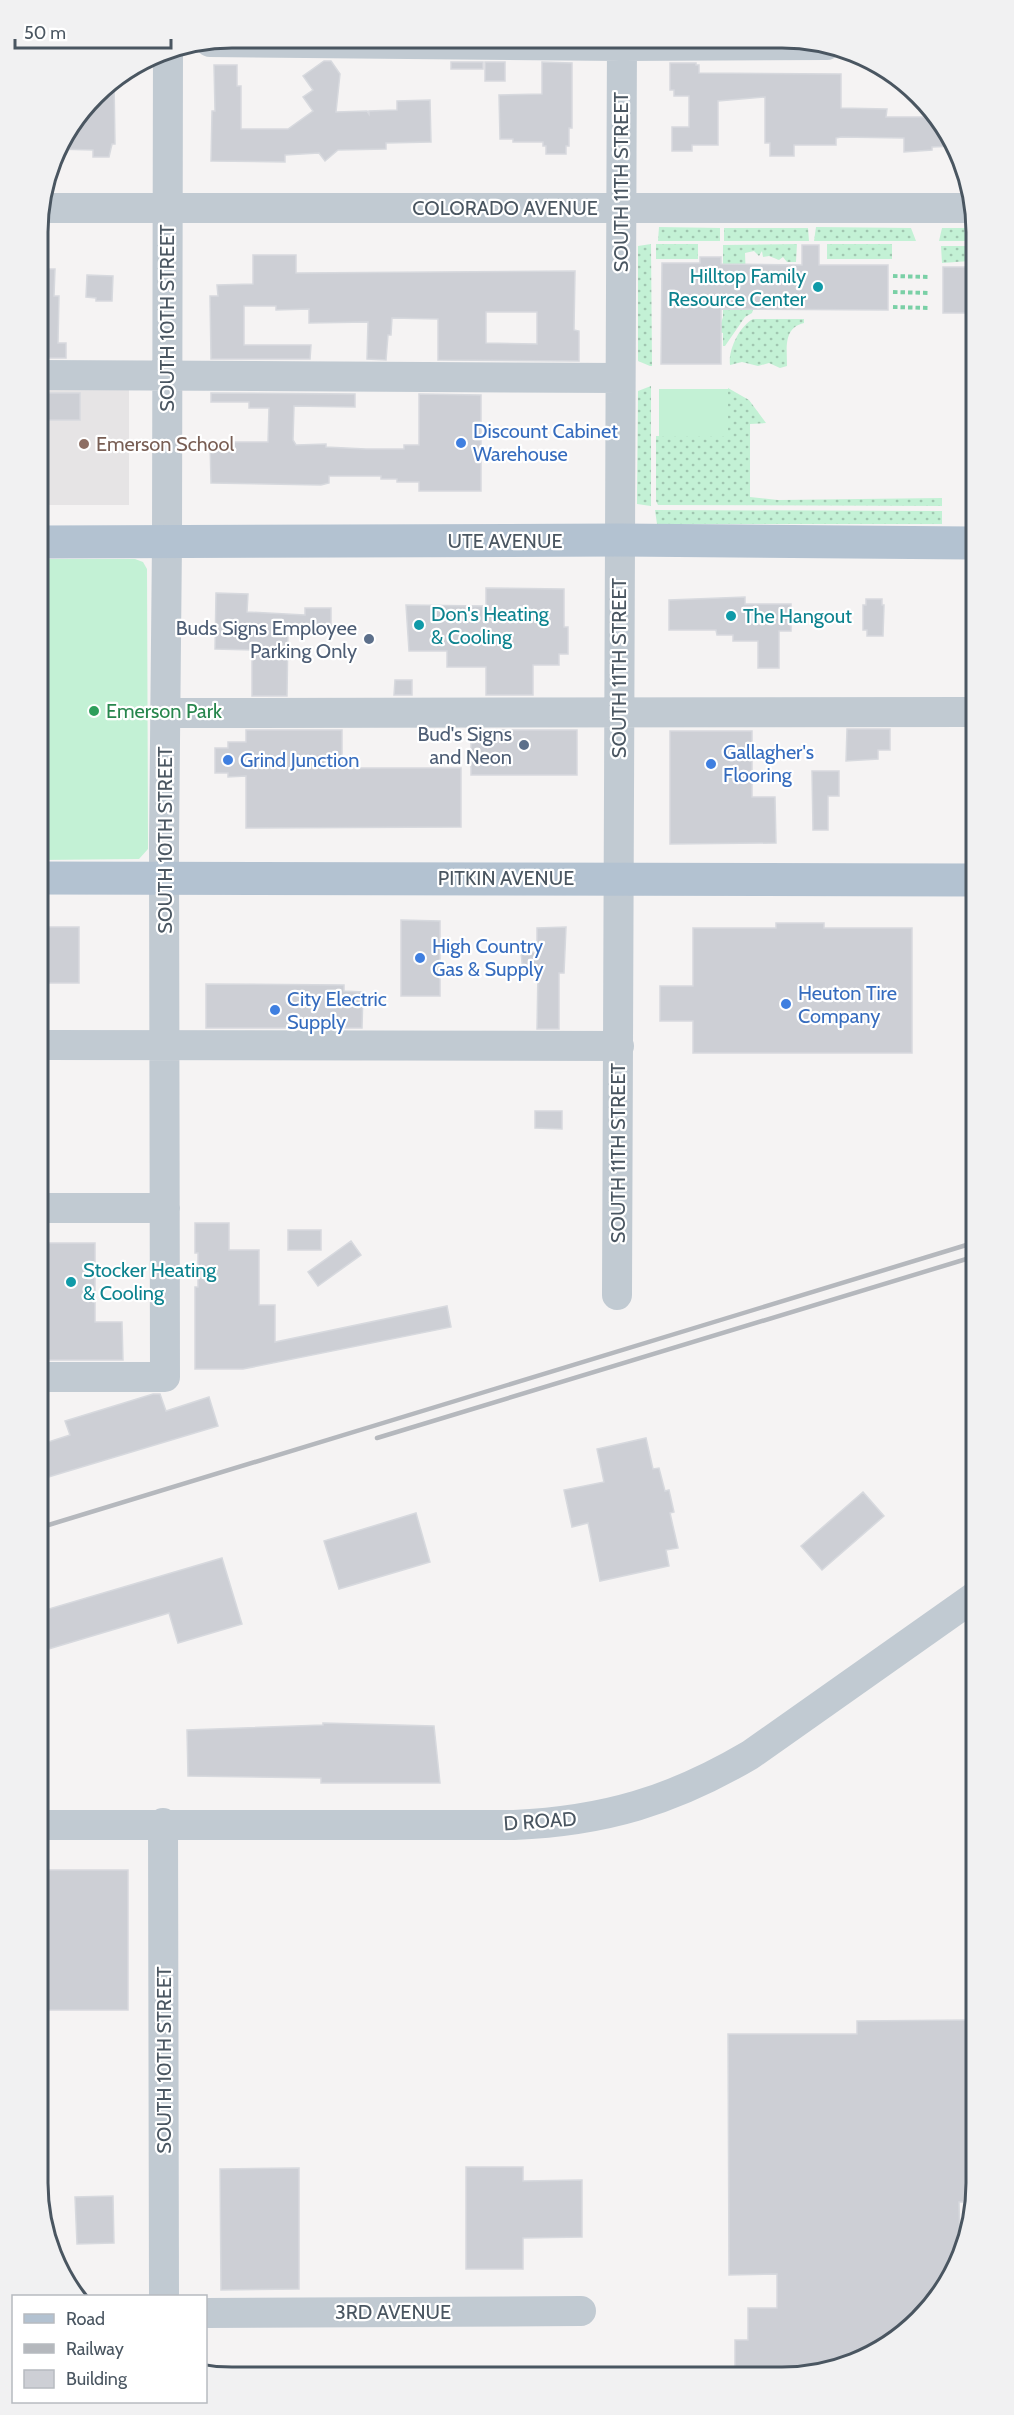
<svg xmlns="http://www.w3.org/2000/svg" width="1014" height="2415" font-family="Cabin,sans-serif">
  <style>
    .education { fill: #e6e4e5 }
    .grass { fill: url(#grass-dots) }
    .garden { fill: #c3f1d5 }
    .building { fill: #cdcfd5; stroke: #d7d9de; stroke-width: 1.5; fill-rule: evenodd }
    .lines { fill: none; stroke-linecap: round; stroke-linejoin: round }
    .path { stroke: #7ad0a6; stroke-width: 4; stroke-dasharray: 4.5 3; stroke-linecap: butt }
    .minor { stroke: #c1cad2; stroke-width: 30 }
    .major { stroke: #b3c2d1; stroke-width: 33 }
    .rail { stroke: #b5b8bd; stroke-width: 4.5 }
    .culture-dot { fill: #0f9aa8; stroke: #fff; stroke-width: 2 }
    .shop-dot { fill: #3f7fe0; stroke: #fff; stroke-width: 2 }
    .education-dot { fill: #8d6e63; stroke: #fff; stroke-width: 2 }
    .service-dot { fill: #5c6f8a; stroke: #fff; stroke-width: 2 }
    .leisure-dot { fill: #2e9e5b; stroke: #fff; stroke-width: 2 }
    .labels { text-anchor: middle; stroke-width: 4.5; stroke-linejoin: round; paint-order: stroke }
    .street-label { font-size: 20px; fill: #4a5661; stroke: #fff }
    .culture-label { font-size: 20px; fill: #0d838f; stroke: #fff; text-anchor: start }
    .shop-label { font-size: 20px; fill: #366cbe; stroke: #fff; text-anchor: start }
    .education-label { font-size: 20px; fill: #785e54; stroke: #fff; text-anchor: start }
    .service-label { font-size: 20px; fill: #4e5e75; stroke: #fff; text-anchor: end }
    .leisure-label { font-size: 20px; fill: #27864d; stroke: #fff; text-anchor: start }
    .rim { fill: none; stroke: #4a5661; stroke-width: 3 }
  </style>
  <defs>
    <pattern id="grass-dots" width="8" height="8" patternUnits="userSpaceOnUse" patternTransform="scale(1.5)"><rect width="8" height="8" fill="#c3f1d5"/><path d="M2 2h.1M6 6h.1" fill="none" stroke="#a0c6b0" stroke-width="1.8" stroke-linecap="round"/></pattern>
  </defs>
  <rect width="100%" height="100%" fill="#f5f3f3"/>
  <!-- education -->
  <path class="education" d="M38,383H129V505H39Z"/>
  <!-- grass -->
  <path class="grass" d="M659,227L720,228V241H658Z
    M816,227L911,228L916,241H814Z
    M724,228H808L809,241H724Z
    M942,228H970V241H939Z
    M651,244L652,366H650L638,361V246Z
    M656,244H698V259H656Z
    M797,244L796,262H787L783,257L779,260L769,256L763,257L762,251L759,256L754,251L745,253L747,309L753,310L752,313L745,317L725,346H723V333L718,332L723,317V245Z
    M827,244H892V259H827Z
    M941,246H970V261L942,263Z
    M753,319H804V323C783,328 787,348 787,366L780,368L769,363L758,366L742,362L730,365C728,349 740,326 753,319Z
    M651,386V506L637,504L638,391Z
    M728,388L749,400L766,423L750,424V497L778,500L942,498V506L658,505L656,501V436H728Z
    M655,510L942,511V524H657Z"/>
  <!-- garden -->
  <path class="garden" d="M659,389H728V436H659Z
    M39,559H135L143,562L147,569L148,840V849L139,859L40,860Z"/>
  <!-- building -->
  <path class="building" d="M324,61H331L340,74L336,112L367,111L369,114V111L397,110V101L430,100L431,142L386,143V149L338,150L325,161L319,153L285,155V162L211,161L212,111H215L214,65H237V86H241V129H288L313,111L303,97L313,90L303,76Z
    M451,62H483V69H451Z
    M485,62H505V81H485Z
    M542,62L572,63V128H569V146H566V154H546V146H543V142H513V139H500L499,95L542,94Z
    M670,63H696V65H699V73L841,74V108L887,109L886,117H936L950,134L955,146L932,147V150L904,152V138L841,137L836,138V145H794V156H770V143H765V97L718,101V145H692V151H672V127H689V96H674V90H670Z
    M114,79L115,144H112L109,157H93V150L57,149L103,86Z
    M802,245H819V265H888V310L721,309V364H661L662,263H700V257H721V264L802,265Z
    M253,255H296V273L575,271L574,330L579,331V361L438,360V319L392,318L391,335H388L386,360L367,359L368,322L309,323V309L276,310V306H244V345H311L310,359H211L210,296H218L217,285L253,284ZM486,312H537V344L486,343Z
    M943,267H970V313H943Z
    M38,269H55L54,296H59L58,343H66V358H38Z
    M87,275L113,276L112,301H96V298L86,297Z
    M38,393H80V420H39Z
    M211,393L355,394V407L294,406L293,440L296,445L326,444V447L366,449H404V445H419V394L481,395V491H419V482H397V479H381V476H329V483L321,485L211,483L210,442H268L269,408H249V402H211Z
    M486,588L564,589V627H568V654H559V665H533V695H486V667H447V651H409L406,605L486,606Z
    M216,593L248,594L247,612L305,615V608H331V630H288L287,696H252V650L215,649Z
    M745,597V604H791V631H779V668H758V641H733V635H717L716,630H669V600Z
    M866,599H882V605H884L883,636H867V630H863V605H866Z
    M395,680H412V695H394Z
    M847,729H890V750H878V759L846,761Z
    M246,730H342V768H461V827L246,828V776L228,777V773H215V748H228V742H246Z
    M471,730H577V775H471Z
    M670,731H752V797H775L776,843L670,844Z
    M812,771H839V796H828V830H813Z
    M401,920L440,921V996H401Z
    M776,923H824V928H912V1053H693V1021H660V986H693V928H776Z
    M40,927H79V983H40Z
    M566,927L564,973H559V1029H537L538,970L523,972L521,953L537,952V928Z
    M206,984L344,985V991L363,992L362,1028H206Z
    M535,1111H562V1129L535,1128Z
    M195,1223H229V1250H259V1305H275V1342L447,1306L451,1327L243,1369H195V1287H198V1253H195Z
    M288,1230H321V1250H288Z
    M351,1241L361,1255L318,1286L308,1272Z
    M46,1243H95V1322H122L123,1360H41V1323H46Z
    M153,1394H160L166,1411L209,1397L218,1426L42,1479V1444L70,1435L65,1421Z
    M646,1438L653,1469L659,1468L665,1491L669,1490L674,1512L670,1513L678,1548L666,1550L669,1566L600,1581L588,1523L572,1527L564,1490L604,1482L597,1449Z
    M863,1492L884,1516L822,1570L801,1546Z
    M416,1513L430,1562L339,1589L324,1541Z
    M222,1558L242,1624L178,1643L169,1613L42,1651V1611Z
    M323,1723L434,1726L440,1783H321V1778L188,1776L187,1730L323,1725Z
    M43,1870H128V2010H43Z
    M972,2020L973,2202H959L960,2241H966L964,2250L962,2257L936,2302L890,2345L832,2371H735V2340H748V2308H777V2274L729,2275L728,2034H857V2021Z
    M466,2167H523V2181L582,2180V2237L523,2238V2269H466Z
    M299,2168V2289L221,2290L220,2169Z
    M113,2196L114,2243L77,2244L75,2197Z"/>
  <g class="lines">
    <!-- path -->
    <path class="path" d="M893,276L929,277
      M893,292L929,293
      M893,307L929,308"/>
    <!-- minor -->
    <path class="minor" d="M210,42L622,46L827,45
      M41,208H970
      M38,375L620,378
      M165,713L972,712
      M40,1045L619,1046
      M41,1208H165
      M617,1295L622,40
      M41,1377H165L164,844L167,541L168,50
      M163,1823L164,2296
      M43,1825H514C604,1821 672,1801 750,1755L974,1597
      M206,2313L581,2311"/>
    <!-- major -->
    <path class="major" d="M39,542L620,540L971,543
      M40,878L972,880"/>
    <!-- rail -->
    <path class="rail" d="M377,1438L973,1257
      M42,1527L973,1243"/>
  </g>
  <!-- markers -->
  <g class="culture-dot">
    <circle cx="818" cy="287" r="6"/>
    <circle cx="731" cy="616" r="6"/>
    <circle cx="419" cy="625" r="6"/>
    <circle cx="71" cy="1282" r="6"/>
  </g>
  <g class="shop-dot">
    <circle cx="461" cy="443" r="6"/>
    <circle cx="228" cy="760" r="6"/>
    <circle cx="711" cy="764" r="6"/>
    <circle cx="420" cy="958" r="6"/>
    <circle cx="786" cy="1004" r="6"/>
    <circle cx="275" cy="1010" r="6"/>
  </g>
  <circle class="education-dot" cx="84" cy="444" r="6"/>
  <g class="service-dot">
    <circle cx="369" cy="639" r="6"/>
    <circle cx="524" cy="745" r="6"/>
  </g>
  <circle class="leisure-dot" cx="94" cy="711" r="6"/>
  <g class="labels">
    <!-- street labels -->
    <g class="street-label">
      <text transform="translate(621 182) rotate(-90)" y="7">SOUTH 11TH STREET</text>
      <text x="505" y="215">COLORADO AVENUE</text>
      <text transform="translate(167 318) rotate(-90)" y="7">SOUTH 10TH STREET</text>
      <text x="505" y="548">UTE AVENUE</text>
      <text transform="translate(619 668) rotate(-90)" y="7">SOUTH 11TH STREET</text>
      <text transform="translate(165 840) rotate(-90)" y="7">SOUTH 10TH STREET</text>
      <text x="506" y="885">PITKIN AVENUE</text>
      <text transform="translate(618 1153) rotate(-90)" y="7">SOUTH 11TH STREET</text>
      <text transform="translate(540 1821) rotate(-4)" y="7">D ROAD</text>
      <text transform="translate(164 2060) rotate(-90)" y="7">SOUTH 10TH STREET</text>
      <text x="393" y="2319">3RD AVENUE</text>
    </g>
    <!-- culture labels -->
    <g class="culture-label">
      <text x="806" y="283" text-anchor="end">Hilltop Family<tspan x="806" dy="23">Resource Center</tspan></text>
      <text x="431" y="621">Don's Heating<tspan x="431" dy="23">&amp; Cooling</tspan></text>
      <text x="743" y="623">The Hangout</text>
      <text x="83" y="1277">Stocker Heating<tspan x="83" dy="23">&amp; Cooling</tspan></text>
    </g>
    <!-- shop labels -->
    <g class="shop-label">
      <text x="473" y="438">Discount Cabinet<tspan x="473" dy="23">Warehouse</tspan></text>
      <text x="723" y="759">Gallagher's<tspan x="723" dy="23">Flooring</tspan></text>
      <text x="240" y="767">Grind Junction</text>
      <text x="432" y="953">High Country<tspan x="432" dy="23">Gas &amp; Supply</tspan></text>
      <text x="798" y="1000">Heuton Tire<tspan x="798" dy="23">Company</tspan></text>
      <text x="287" y="1006">City Electric<tspan x="287" dy="23">Supply</tspan></text>
    </g>
    <!-- education labels -->
    <g class="education-label">
      <text x="96" y="451">Emerson School</text>
    </g>
    <!-- service labels -->
    <g class="service-label">
      <text x="357" y="635">Buds Signs Employee<tspan x="357" dy="23">Parking Only</tspan></text>
      <text x="512" y="741">Bud's Signs<tspan x="512" dy="23">and Neon</tspan></text>
    </g>
    <!-- leisure labels -->
    <g class="leisure-label">
      <text x="106" y="718">Emerson Park</text>
    </g>
  </g>
  <!-- crop -->
  <path d="M0 0H1014V2415H0ZM232 48H782A184 184 0 0 1 966 232V2183A184 184 0 0 1 782 2367H232A184 184 0 0 1 48 2183V232A184 184 0 0 1 232 48Z" fill="#f1f1f2" fill-rule="evenodd"/>
  <path class="rim" d="M232 48H782A184 184 0 0 1 966 232V2183A184 184 0 0 1 782 2367H232A184 184 0 0 1 48 2183V232A184 184 0 0 1 232 48Z"/>
  <!-- legend -->
  <rect x="12" y="2295" width="195" height="108" fill="#ffffff" stroke="#b7bbc0" stroke-width="1.5"/>
  <rect x="24" y="2314" width="30" height="9" fill="#b3c2d1" stroke="#b7bbc0" stroke-width="1.5"/>
  <text x="66" y="2325" font-size="18" fill="#4a5661">Road</text>
  <rect x="24" y="2344" width="30" height="9" fill="#b5b8bd" stroke="#b7bbc0" stroke-width="1.5"/>
  <text x="66" y="2355" font-size="18" fill="#4a5661">Railway</text>
  <rect x="24" y="2370" width="30" height="18" fill="#cdcfd5" stroke="#b7bbc0" stroke-width="1.5"/>
  <text x="66" y="2385" font-size="18" fill="#4a5661">Building</text>
  <!-- scale -->
  <path d="M15 39v9h156v-9" fill="none" stroke="#4a5661" stroke-width="3"/>
  <text x="24" y="39" font-size="18" fill="#4a5661" stroke="#ffffff" stroke-width="4.5" paint-order="stroke">50 m</text>
</svg>
